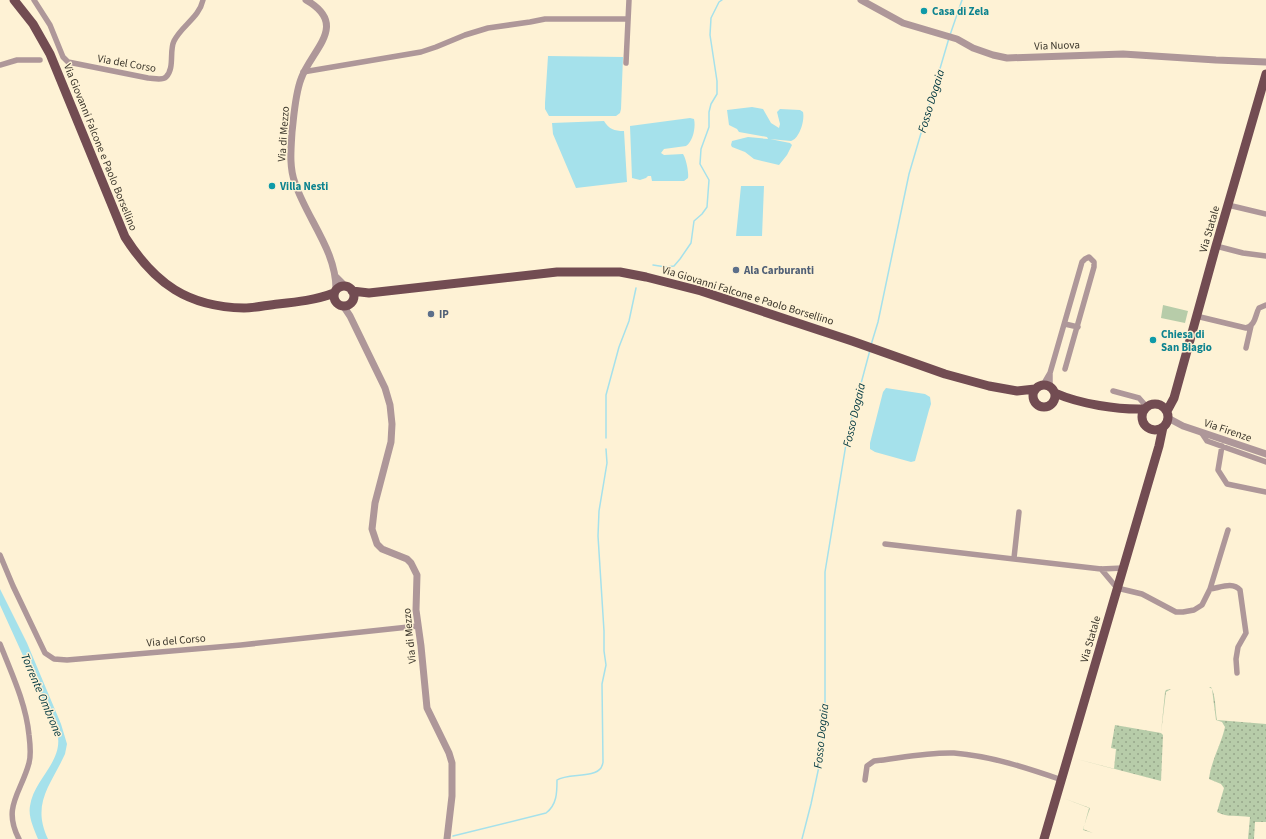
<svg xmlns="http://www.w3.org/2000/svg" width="1266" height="839" font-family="'Source Sans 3',sans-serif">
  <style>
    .grass { fill: url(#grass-dots) }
    .pitch { fill: #b7cca9 }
    .water { fill: #a5e1eb }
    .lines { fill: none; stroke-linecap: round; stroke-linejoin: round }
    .stream { stroke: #a5e1eb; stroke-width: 1.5 }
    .minor { stroke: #ae9799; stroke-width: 5.5 }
    .tertiary { stroke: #ae9799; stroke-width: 7 }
    .primary { stroke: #724c52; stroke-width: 9 }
    .culture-dot { fill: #0f9aa8; stroke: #fef2d5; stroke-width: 1.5 }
    .service-dot { fill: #5c6f8a; stroke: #fef2d5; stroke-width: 1.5 }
    .labels { text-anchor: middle; stroke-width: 3; stroke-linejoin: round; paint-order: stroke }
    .culture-label { font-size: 11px; font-weight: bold; fill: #0d838f; stroke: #fef2d5; text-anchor: start }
    .street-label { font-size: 11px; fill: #3b362b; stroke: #fef2d5 }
    .service-label { font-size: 11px; font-weight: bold; fill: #4e5e75; stroke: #fef2d5; text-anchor: start }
    .water-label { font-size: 12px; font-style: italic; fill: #003840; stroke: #fef2d5 }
  </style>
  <defs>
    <pattern id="grass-dots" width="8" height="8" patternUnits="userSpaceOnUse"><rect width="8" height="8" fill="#b7cca9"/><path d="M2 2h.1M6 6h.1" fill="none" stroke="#96a68a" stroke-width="1.8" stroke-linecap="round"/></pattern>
  </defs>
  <rect width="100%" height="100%" fill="#fef2d5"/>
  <!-- grass -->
  <path class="grass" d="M1211,687C1216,696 1215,709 1217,720L1266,724V822H1255L1254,839H1248L1250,817C1239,815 1227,818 1217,812L1224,788L1221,784L1209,779C1211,761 1221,745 1225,727L1222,722L1216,720L1212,689L1209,687L1171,689L1166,692L1161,733L1163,735L1161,781L1073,758L1063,798L1090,808L1083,829L1093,833L1092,839L1093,833L1083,830L1089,808L1063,798L1073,758L1114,769L1116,749L1111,748L1115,725L1161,733L1165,692L1166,690L1171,689L1209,687Z"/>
  <!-- pitch -->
  <path class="pitch" d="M1163,305L1188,311L1185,323L1161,318Z"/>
  <!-- water -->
  <path class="water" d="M548,56L623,57L621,109L620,113L616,116H549L545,109V103Z
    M752,107L763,109L771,123L779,128L780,124L777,112L780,109L800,110L803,112C805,121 799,139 791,141L770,139L790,143L792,145L787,155L779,165L754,159L745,152L732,147L731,145L732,141L748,137L768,139L767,137L739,132L737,129L729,125L727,110Z
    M690,118L694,119C696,127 693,142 686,146L664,149L661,153L664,155L683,154C686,158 689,173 688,178L684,181H652L651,176H648L646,178L640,180L632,178L630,126Z
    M604,121C609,129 614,131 624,131L627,182L576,188L553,134L552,123Z
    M741,186H764L762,236H736Z
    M886,388L925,394L930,397L931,404L929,410L915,461L911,462L875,452L870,449V443L883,392Z
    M0,589L27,643L61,724L67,744L65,754C51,785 31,803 48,839H38C34,829 28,817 30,806C34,777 69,759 55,726L0,605Z"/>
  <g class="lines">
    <!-- stream -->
    <path class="stream" d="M950,35L962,0
      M653,265L666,267L674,266L680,259L691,243L694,221L702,214L707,207L709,180L700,164L701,149L709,127V112L711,104L717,94V81L710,35L711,18L719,2L722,0
      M871,345L878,322L909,174L949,38
      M606,438V395L619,347L629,321L636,288
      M453,836L546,813C557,805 557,792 557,780C567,773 594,778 601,768C602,766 603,764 603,762L602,684L606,665L604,651V631L598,536L599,511L607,463L606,449
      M802,839L811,804L821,757L825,715V572L848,432L870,350"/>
    <!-- minor -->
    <path class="minor" d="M34,0L50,25L63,57L68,62L148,78C153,78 162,81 166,77C175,68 169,51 174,41C182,25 199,18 203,0
      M626,63L629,0
      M0,65L17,60H40
      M303,72L421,52L436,47L465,35L488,28L530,22L545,19H628
      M1228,205L1266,214
      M1216,246L1243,253L1266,256
      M1196,316L1246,328C1256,325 1255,315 1259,308L1266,305
      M1065,324L1078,327
      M1246,348L1251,326
      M1050,373V387
      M1043,385L1050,373L1082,262L1085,259L1089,257L1094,262V267L1065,369
      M1113,391L1139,398L1147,407
      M1201,432L1207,441L1266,462
      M1222,446L1218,470L1227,484L1266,492
      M885,544L1101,569L1123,568
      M0,555L13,586L45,653L54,659L67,660L241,645L418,626
      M1014,558L1019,512
      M1101,569L1117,588L1142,594L1176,612H1183L1194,610L1202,605L1210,589L1228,530
      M1210,589C1219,588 1233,581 1240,590L1246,633L1238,647L1236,659L1237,673
      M0,644C12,674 26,704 29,735C30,743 31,756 29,763C21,793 2,807 19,839
      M865,780L867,766L874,761C900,758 928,752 954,753C991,756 1027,768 1062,780"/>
    <!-- tertiary -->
    <path class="tertiary" d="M306,0C350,25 311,50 301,79C295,95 294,115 292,132C291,149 289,167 295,183C307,219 336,250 336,289
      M861,0L903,23L957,39L973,48L993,55L1007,58L1123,54L1216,60L1266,62
      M336,277L345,286
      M344,307L350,316L385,388L390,405L392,424L391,442L375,503L372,529L377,544L382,549L407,559L411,563L417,575L416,610L421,646L427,708L449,753L452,763V796L447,839
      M1168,418L1183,426L1266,454"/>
    <!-- primary -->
    <path class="primary" d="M14,0L33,24L50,54L125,237C155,284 188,307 244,308C255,308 267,305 278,304C297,302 316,300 334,293
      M334 296a10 10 0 1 1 20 0a10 10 0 1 1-20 0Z
      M352,291L369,293L557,272H620L646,277L701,291L852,341L945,374L989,386L1017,391L1035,389
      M1033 396a11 11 0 1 1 22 0a11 11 0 1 1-22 0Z
      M1055,393C1080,404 1118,410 1145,409
      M1142 417a13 13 0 1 1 26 0a13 13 0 1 1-26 0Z
      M1167,411L1174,398L1216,246L1266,74
      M1044,839L1159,446L1163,427"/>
  </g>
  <!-- markers -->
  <g class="culture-dot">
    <circle cx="924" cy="11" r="4"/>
    <circle cx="272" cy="186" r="4"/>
    <circle cx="1153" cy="340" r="4"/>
  </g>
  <g class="service-dot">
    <circle cx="736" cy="270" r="4"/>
    <circle cx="431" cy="314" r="4"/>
  </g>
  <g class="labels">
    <!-- culture labels -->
    <g class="culture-label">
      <text x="932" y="15">Casa di Zela</text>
      <text x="280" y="190">Villa Nesti</text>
      <text x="1161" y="338">Chiesa di<tspan x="1161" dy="13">San Biagio</tspan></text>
    </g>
    <!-- street labels -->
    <g class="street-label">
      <text transform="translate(1057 45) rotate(-2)" y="4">Via Nuova</text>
      <text transform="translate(127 63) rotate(10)" y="4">Via del Corso</text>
      <text transform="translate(283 134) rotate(-86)" y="4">Via di Mezzo</text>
      <text transform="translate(101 147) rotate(68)" y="4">Via Giovanni Falcone e Paolo Borsellino</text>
      <text transform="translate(1209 229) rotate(-74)" y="4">Via Statale</text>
      <text transform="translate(748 295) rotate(17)" y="4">Via Giovanni Falcone e Paolo Borsellino</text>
      <text transform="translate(1228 430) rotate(19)" y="4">Via Firenze</text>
      <text transform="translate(409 636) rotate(-96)" y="4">Via di Mezzo</text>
      <text transform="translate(1090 639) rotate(-74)" y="4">Via Statale</text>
      <text transform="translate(176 640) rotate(-5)" y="4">Via del Corso</text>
    </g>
    <!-- service labels -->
    <g class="service-label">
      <text x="744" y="274">Ala Carburanti</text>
      <text x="439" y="318">IP</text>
    </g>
    <!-- water labels -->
    <g class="water-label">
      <text transform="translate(931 101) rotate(-73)" y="4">Fosso Dogaia</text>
      <text transform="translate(854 415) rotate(-77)" y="4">Fosso Dogaia</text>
      <text transform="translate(42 695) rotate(67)" y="4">Torrente Ombrone</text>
      <text transform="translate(821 736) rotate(-84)" y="4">Fosso Dogaia</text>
    </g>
  </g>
</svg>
